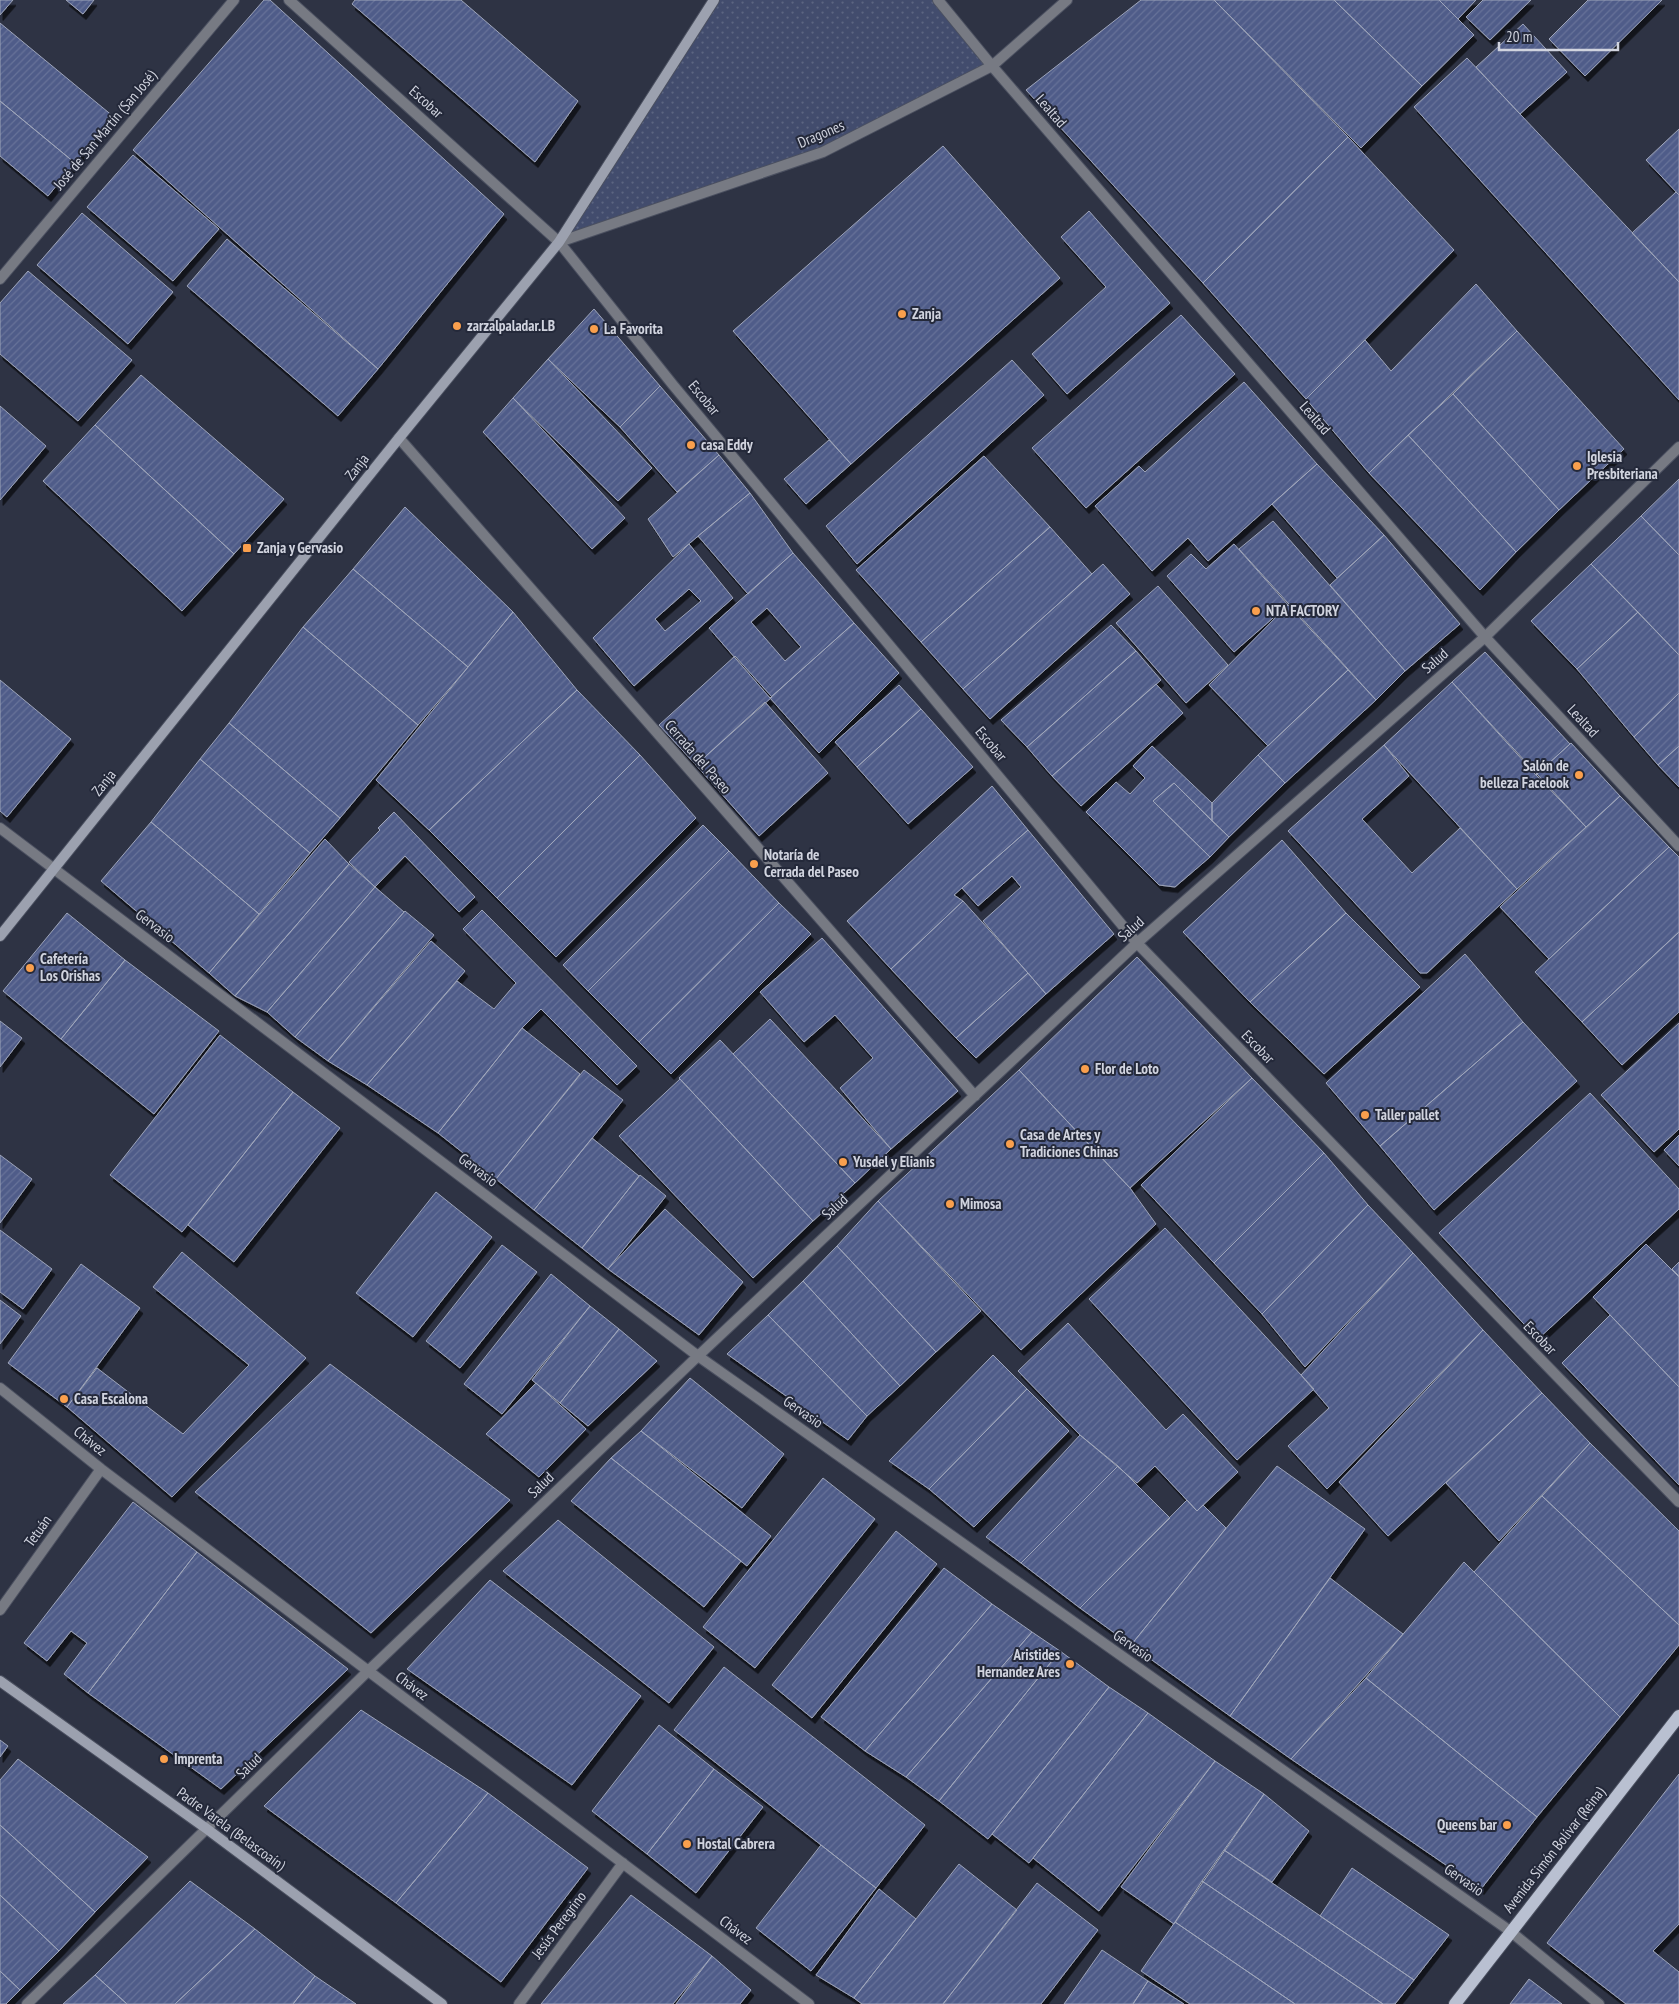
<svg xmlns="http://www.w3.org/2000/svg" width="1679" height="2004" font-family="'PT Sans Narrow',sans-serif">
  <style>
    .park { fill: url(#park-dots) }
    .building { fill: url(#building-hatch); stroke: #9ea5ba; fill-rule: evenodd; filter: url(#shadow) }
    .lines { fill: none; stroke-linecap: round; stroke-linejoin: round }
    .street-casing { stroke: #4b5060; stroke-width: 12 }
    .secondary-casing { stroke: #4b5060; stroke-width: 12 }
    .primary-casing { stroke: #4b5060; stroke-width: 14 }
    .street { stroke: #777a83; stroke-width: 10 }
    .secondary { stroke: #9ca1af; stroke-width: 10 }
    .primary { stroke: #b9c0d1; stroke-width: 12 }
    .poi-dot { fill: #f99f4d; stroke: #24293a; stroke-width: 2 }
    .labels { text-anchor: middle; stroke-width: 4; stroke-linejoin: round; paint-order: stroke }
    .street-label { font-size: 15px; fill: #d1d4df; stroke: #24293a }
    .poi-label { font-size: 15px; font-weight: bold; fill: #d1d4df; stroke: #24293a; text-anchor: start }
  </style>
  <defs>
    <pattern id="park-dots" width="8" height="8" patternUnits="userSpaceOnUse" patternTransform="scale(1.25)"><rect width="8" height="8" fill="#424c6d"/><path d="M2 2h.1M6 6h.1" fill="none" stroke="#5c6581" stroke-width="1.8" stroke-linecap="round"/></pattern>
    <pattern id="building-hatch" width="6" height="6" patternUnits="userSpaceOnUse" patternTransform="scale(1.25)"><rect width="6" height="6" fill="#4f5c89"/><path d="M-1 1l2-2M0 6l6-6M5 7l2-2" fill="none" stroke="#677299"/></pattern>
    <filter id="shadow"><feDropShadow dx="3" dy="5.5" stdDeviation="0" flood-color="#0009"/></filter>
  </defs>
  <rect width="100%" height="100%" fill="#2e3344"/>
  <!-- park -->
  <path class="park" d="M714,0H938L992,66L823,152L559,242Z"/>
  <!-- building -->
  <path class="building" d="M0,0H13L0,15Z
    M66,0H94L83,14Z
    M264,0H270L504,214L378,369L133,150Z
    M355,0H461L578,101L535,162L352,4Z
    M1141,0H1214L1348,137L1203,283L1026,90Z
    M1214,0H1334L1422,86L1361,148Z
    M1334,0H1439L1474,35L1422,86Z
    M1439,0H1476L1458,19Z
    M1483,0H1531L1490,40L1466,17Z
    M1588,0H1662L1585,76L1549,39Z
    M0,23L114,117L75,163L0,101Z
    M1523,24L1567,72L1520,114L1476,67Z
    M1467,58L1679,282V400L1414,107Z
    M0,101L75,163L48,196L0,156Z
    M1679,129V195L1646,160Z
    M1348,137L1454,250L1306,399L1203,283Z
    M943,146L1060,278L851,464L733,331Z
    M133,155L219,229L173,281L87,207Z
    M1676,192L1679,195V282L1632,233Z
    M1089,211L1170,303L1067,394L1032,354L1106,287L1061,237Z
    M82,213L173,292L128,344L37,265Z
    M227,239L378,369L338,416L187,286Z
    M28,271L132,360L78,421L0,354V303Z
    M1476,284L1517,331L1369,473L1306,399L1365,340L1391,371Z
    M594,309L660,386L620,427L548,359Z
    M1181,315L1235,374L1086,508L1032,448Z
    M1517,331L1624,449L1559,510L1453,394Z
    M548,359L652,468L618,501L513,398Z
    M1012,360L1044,395L857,564L826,526Z
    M141,375L284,499L234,554L95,425Z
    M1244,382L1317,464L1208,561L1188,538L1152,571L1095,506L1139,466L1145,472Z
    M660,386L719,455L677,492L620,427Z
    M1453,394L1559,510L1516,552L1408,435Z
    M513,398L625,518L592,549L483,432Z
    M0,406L46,446L0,500Z
    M95,425L234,554L182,611L43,481Z
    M1408,435L1516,552L1480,590L1369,473Z
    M829,440L851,464L806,504L784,479Z
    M719,455L750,493L673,557L648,519Z
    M984,456L1050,527L921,642L856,570Z
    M1317,464L1384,535L1337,578L1272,504Z
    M1679,479V555L1641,516Z
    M750,493L793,553L748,594L698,536Z
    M405,507L513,612L468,667L353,569Z
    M1641,516L1679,555V655L1591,564Z
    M1273,521L1405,671L1376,700L1239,549Z
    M1050,527L1092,574L963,689L921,642Z
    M1384,535L1460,624L1405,671L1330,585Z
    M689,544L733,598L634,686L593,638ZM689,589L701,601L665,631L655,619Z
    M1234,544L1288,605L1234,652L1167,576L1191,554L1206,569Z
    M793,553L854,623L770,698L709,628ZM767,608L801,647L785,661L751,622Z
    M1103,564L1130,594L990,719L963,689Z
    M1591,564L1638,612L1577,669L1531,621Z
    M353,569L468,667L418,725L303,627Z
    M1158,586L1228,665L1186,703L1116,623Z
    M1288,605L1348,670L1268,746L1209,685Z
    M513,612L577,690L429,830L376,780Z
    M1638,612L1679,655V693L1634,737L1577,669Z
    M854,623L899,673L819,753L770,698Z
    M1111,625L1136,651L1027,747L1001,720Z
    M303,627L418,725L340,818L229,723Z
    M1136,651L1161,680L1052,776L1027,747Z
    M1485,652L1570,744L1536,775L1452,682Z
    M735,656L772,697L696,765L659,725Z
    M1348,670L1376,700L1285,783L1258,755Z
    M0,680L71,739L7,817L0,811Z
    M1452,682L1586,827L1517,889L1384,745Z
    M1156,684L1183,713L1081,806L1052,776Z
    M899,685L921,709L857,767L835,742Z
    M577,690L640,755L497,898L429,830Z
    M1679,693V746L1658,765L1634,737Z
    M765,702L828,773L759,836L696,765Z
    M921,709L973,767L908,824L857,767Z
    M229,723L340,818L310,853L200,759Z
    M1571,743L1620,796L1586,827L1536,775Z
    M1384,745L1409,776L1362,819L1412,873L1460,828L1517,889L1427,973H1420L1288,831Z
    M1152,746L1212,803V821L1174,783L1153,801L1210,857L1175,887L1159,885L1086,812L1116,782L1130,794L1145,778L1133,766Z
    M1679,746V787L1658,765Z
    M640,755L696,818L556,957L497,898Z
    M1258,755L1285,783L1229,837L1212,821V803Z
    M200,759L310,853L259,914L151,822Z
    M1174,783L1229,837L1210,857L1153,801Z
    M992,786L1028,830L954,895L963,901L891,969L847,921Z
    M1620,796L1669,847L1549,959L1500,907Z
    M394,812L475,897L459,912L405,856L375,887L349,862L380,830L378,828Z
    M151,822L259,914L209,973L101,881Z
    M703,825L729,851L588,991L563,965Z
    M1028,830L1114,934L1046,994L983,921L1021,887L1012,876L978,906L962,888Z
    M325,839L349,864L235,996L209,973Z
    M1282,840L1346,913L1250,1002L1183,932Z
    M1669,847L1679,857V932L1582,1022L1535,972Z
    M729,851L779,903L639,1042L588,991Z
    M349,864L375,887L267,1012L235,996Z
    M375,887L404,912L295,1037L267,1012Z
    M963,901L1028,973L956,1038L891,969Z
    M779,903L811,934L671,1074L639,1042Z
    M482,910L637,1066L617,1085L541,1009L522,1028L438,1133L367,1085L457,981L494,1009L516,983L463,929Z
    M405,911L434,935L328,1061L295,1037Z
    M67,913L125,960L61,1039L3,991Z
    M1346,913L1420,987L1324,1074L1250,1002Z
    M1679,932V1012L1622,1065L1582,1022Z
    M822,938L958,1091L891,1149L840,1088L873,1058L835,1015L804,1042L760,992Z
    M431,941L465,971L367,1085L328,1061Z
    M1465,954L1523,1022L1380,1146L1326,1083Z
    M1137,957L1252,1078L1130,1188L1019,1070Z
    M125,960L219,1031L154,1114L61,1039Z
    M1028,973L1046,994L976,1058L956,1038Z
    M770,1019L891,1149L855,1183L733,1054Z
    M0,1021L22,1038L0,1067Z
    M1523,1022L1577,1081L1434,1210L1380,1146Z
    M1679,1023V1129L1654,1152L1601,1095Z
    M522,1028L580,1074L496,1179L438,1133Z
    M220,1035L293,1092L182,1232L110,1175Z
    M720,1040L855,1183L813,1221L679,1078Z
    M584,1070L623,1100L534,1210L496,1179Z
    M1019,1070L1130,1188L1156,1224L1021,1350L878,1201Z
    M1252,1078L1324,1153L1214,1263L1141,1185Z
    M680,1079L813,1221L753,1278L619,1136Z
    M293,1092L340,1128L234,1262L188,1225Z
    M1590,1093L1679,1189V1209L1538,1339L1439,1233Z
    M1679,1135V1166L1664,1150Z
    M592,1138L639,1176L582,1248L534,1210Z
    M1324,1153L1368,1205L1262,1314L1214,1263Z
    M0,1155L32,1179L0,1223Z
    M640,1175L666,1196L608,1269L582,1248Z
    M436,1192L492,1237L413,1337L356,1293Z
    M878,1201L981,1311L936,1352L837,1246Z
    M1368,1205L1413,1253L1305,1367L1262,1314Z
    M665,1209L743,1282L699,1335L608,1269Z
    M1165,1228L1314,1389L1237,1460L1089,1299Z
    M0,1230L52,1269L23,1309L0,1292Z
    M1646,1244L1679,1277V1387L1593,1297Z
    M502,1245L537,1272L460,1368L426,1341Z
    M837,1246L936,1352L900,1386L803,1281Z
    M182,1252L306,1358L172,1497L67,1407L97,1368L183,1434L249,1365L153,1287Z
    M1413,1253L1483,1330L1327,1489L1288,1446L1329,1408L1301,1375Z
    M1679,1262V1276L1672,1269Z
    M81,1264L140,1308L67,1407L8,1363Z
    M551,1274L590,1306L502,1414L464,1384Z
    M803,1281L900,1386L867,1416L768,1315Z
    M0,1300L21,1316L0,1344Z
    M590,1306L619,1329L560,1403L532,1380Z
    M768,1315L867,1416L848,1440L727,1354Z
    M1610,1315L1679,1387V1485L1562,1363Z
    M1068,1323L1166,1430L1183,1414L1238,1472L1197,1511L1155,1466L1137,1483L1080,1435L1018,1371Z
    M619,1329L657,1361L588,1426L560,1403Z
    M1483,1330L1542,1393L1388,1536L1339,1482Z
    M993,1355L1027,1389L929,1489L889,1461Z
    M330,1364L510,1500L371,1633L195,1492Z
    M690,1378L784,1454L742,1508L641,1431Z
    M536,1383L586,1429L539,1477L486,1434Z
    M1027,1389L1069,1431L974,1527L929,1489Z
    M1542,1393L1590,1443L1499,1541L1446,1483Z
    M641,1431L771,1536L747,1566L611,1458Z
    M1080,1435L1118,1466L1021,1563L986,1537Z
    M1590,1443L1679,1531V1625L1542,1496Z
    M611,1458L741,1561L704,1607L571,1501Z
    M1118,1466L1170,1518L1080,1608L1021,1563Z
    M1277,1466L1365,1529L1230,1716L1131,1645Z
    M823,1478L875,1519L755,1668L703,1627Z
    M1542,1496L1679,1625V1645L1620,1717L1474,1572Z
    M1187,1500L1197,1511L1203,1505L1226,1528L1131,1645L1080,1608Z
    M133,1502L197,1552L88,1693L64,1674L87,1643L71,1631L47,1661L24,1643Z
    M558,1520L714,1647L669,1703L503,1571Z
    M896,1531L937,1564L812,1718L772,1685Z
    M197,1552L348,1669L221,1789L88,1693Z
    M1464,1562L1620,1717L1537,1817L1366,1678Z
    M944,1568L992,1604L865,1751L821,1717Z
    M1330,1578L1403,1634L1291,1759L1230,1716Z
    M490,1580L641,1696L572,1785L407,1669Z
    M992,1604L1032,1632L906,1777L865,1751Z
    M1032,1632L1060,1651L939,1801L906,1777Z
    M1060,1651L1109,1687L988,1839L939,1801Z
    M724,1667L925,1825L876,1888L674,1730Z
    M1366,1678L1537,1817L1481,1889L1291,1759Z
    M1109,1687L1148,1713L1029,1863L992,1834Z
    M361,1710L488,1793L396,1903L264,1806Z
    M1148,1713L1215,1761L1099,1911L1033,1858Z
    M659,1725L714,1769L647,1854L592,1811Z
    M0,1740L8,1746L0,1757Z
    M18,1759L148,1857L95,1912L0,1825V1780Z
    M1215,1761L1264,1794L1174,1924L1121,1887Z
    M714,1769L763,1807L696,1893L647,1854Z
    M1679,1774V1924L1653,1951L1679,1972V2004H1626L1547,1943Z
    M488,1793L588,1868L501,1982L396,1903Z
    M1264,1794L1309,1831L1272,1882L1224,1850Z
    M0,1825L95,1912L59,1951L0,1895Z
    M821,1845L876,1888L811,1971L756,1928Z
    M1224,1850L1414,1980L1395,2004H1383L1202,1881Z
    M959,1864L1017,1910L943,2004H862L854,1998Z
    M1352,1868L1449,1935L1414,1980L1320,1916Z
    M190,1881L255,1929L175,2004H127L95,1975Z
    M1202,1881L1383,2004H1295L1175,1922Z
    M1037,1883L1098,1930L1041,2004H943Z
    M879,1889L916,1919L854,1998L816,1975Z
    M0,1895L59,1951L20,1990L0,1971Z
    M631,1895L712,1956L673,2004H541Z
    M1175,1922L1295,2004H1190L1141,1971Z
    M255,1929L315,1976L293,2004H175Z
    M1102,1950L1148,1981L1133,2004H1064Z
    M712,1956L751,1990L740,2004H676Z
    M0,1971L20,1990L6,2004H0Z
    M95,1975L127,2004H63Z
    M315,1976L356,2004H293Z
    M1529,1979L1562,2004H1510Z
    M1148,1981L1184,2004H1133Z"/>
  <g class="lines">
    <!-- street casing -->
    <g class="street-casing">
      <path id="street" d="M289,0L559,242L673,385L1137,943L1679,1502
        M938,0L992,66L1485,637L1679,846
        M559,242L823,152L992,66L1067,0
        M0,279L234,0
        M399,438L975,1096
        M0,828L698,1356L1510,1931L1599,2004
        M0,1388L101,1469L809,2004
        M0,1610L101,1469
        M27,2004L368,1671L698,1356L1137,943L1485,637L1679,447
        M519,2004L623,1863"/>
    </g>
    <!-- secondary casing -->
    <g class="secondary-casing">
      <path id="secondary" d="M0,936L399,438L559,242L714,0
        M0,1681L207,1829L442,2004"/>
    </g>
    <!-- primary casing -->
    <g class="primary-casing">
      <path id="primary" d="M1455,2004L1679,1716"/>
    </g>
    <!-- street -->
    <use href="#street" class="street"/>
    <!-- secondary -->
    <use href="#secondary" class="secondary"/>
    <!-- primary -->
    <use href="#primary" class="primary"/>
  </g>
  <!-- markers -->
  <g class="poi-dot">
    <circle cx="902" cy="314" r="5"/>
    <circle cx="457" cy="326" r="5"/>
    <circle cx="594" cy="329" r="5"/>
    <circle cx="691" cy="445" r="5"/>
    <circle cx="1577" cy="466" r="5"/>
    <rect x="242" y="543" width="10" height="10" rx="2.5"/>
    <circle cx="1256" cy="611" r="5"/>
    <circle cx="1579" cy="775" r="5"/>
    <circle cx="754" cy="864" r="5"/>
    <circle cx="30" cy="968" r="5"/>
    <circle cx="1085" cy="1069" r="5"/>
    <circle cx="1365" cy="1115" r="5"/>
    <circle cx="1010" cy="1144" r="5"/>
    <circle cx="843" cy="1162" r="5"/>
    <circle cx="950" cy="1204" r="5"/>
    <circle cx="64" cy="1399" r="5"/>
    <circle cx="1070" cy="1664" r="5"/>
    <circle cx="164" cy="1759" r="5"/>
    <circle cx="1507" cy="1825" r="5"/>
    <circle cx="687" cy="1844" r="5"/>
  </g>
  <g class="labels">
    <!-- street labels -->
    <g class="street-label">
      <text transform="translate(426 102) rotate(42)" y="5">Escobar</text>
      <text transform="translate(1051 111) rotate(49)" y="5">Lealtad</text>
      <text transform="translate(105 130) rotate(-50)" y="5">José de San Martín (San José)</text>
      <text transform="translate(821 134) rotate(-23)" y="5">Dragones</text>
      <text transform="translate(704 398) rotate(50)" y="5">Escobar</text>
      <text transform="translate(1315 418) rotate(49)" y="5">Lealtad</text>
      <text transform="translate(357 467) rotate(-52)" y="5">Zanja</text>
      <text transform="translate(1435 661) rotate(-41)" y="5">Salud</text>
      <text transform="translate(1583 721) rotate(47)" y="5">Lealtad</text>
      <text transform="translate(991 744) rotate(50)" y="5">Escobar</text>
      <text transform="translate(698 757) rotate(49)" y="5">Cerrada del Paseo</text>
      <text transform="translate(104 783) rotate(-51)" y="5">Zanja</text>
      <text transform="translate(155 926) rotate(37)" y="5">Gervasio</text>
      <text transform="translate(1131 929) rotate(-42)" y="5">Salud</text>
      <text transform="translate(1258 1047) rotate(46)" y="5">Escobar</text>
      <text transform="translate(478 1170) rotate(37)" y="5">Gervasio</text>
      <text transform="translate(835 1207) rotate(-43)" y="5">Salud</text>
      <text transform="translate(1540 1338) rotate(46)" y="5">Escobar</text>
      <text transform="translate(803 1412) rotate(35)" y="5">Gervasio</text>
      <text transform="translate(90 1441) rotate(39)" y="5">Chávez</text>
      <text transform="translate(541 1485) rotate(-44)" y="5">Salud</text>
      <text transform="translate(38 1531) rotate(-54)" y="5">Tetuán</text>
      <text transform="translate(1133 1646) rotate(35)" y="5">Gervasio</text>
      <text transform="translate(412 1686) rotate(37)" y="5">Chávez</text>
      <text transform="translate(249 1766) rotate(-44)" y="5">Salud</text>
      <text transform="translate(231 1829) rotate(36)" y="5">Padre Varela (Belascoaín)</text>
      <text transform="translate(1554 1850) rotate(-52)" y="5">Avenida Simón Bolívar (Reina)</text>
      <text transform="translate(1464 1880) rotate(35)" y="5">Gervasio</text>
      <text transform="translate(559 1925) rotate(-53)" y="5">Jesús Peregrino</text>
      <text transform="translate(736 1930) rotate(37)" y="5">Chávez</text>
    </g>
    <!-- poi labels -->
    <g class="poi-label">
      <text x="912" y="319">Zanja</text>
      <text x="467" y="331">zarzalpaladar.LB</text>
      <text x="604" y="334">La Favorita</text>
      <text x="701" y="450">casa Eddy</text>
      <text x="1587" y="462">Iglesia<tspan x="1587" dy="17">Presbiteriana</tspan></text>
      <text x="257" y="553">Zanja y Gervasio</text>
      <text x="1266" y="616">NTA FACTORY</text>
      <text x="1569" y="771" text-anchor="end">Salón de<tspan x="1569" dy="17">belleza Facelook</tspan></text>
      <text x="764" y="860">Notaría de<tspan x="764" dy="17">Cerrada del Paseo</tspan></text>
      <text x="40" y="964">Cafetería<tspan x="40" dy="17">Los Orishas</tspan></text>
      <text x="1095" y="1074">Flor de Loto</text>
      <text x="1375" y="1120">Taller pallet</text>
      <text x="1020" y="1140">Casa de Artes y<tspan x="1020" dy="17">Tradiciones Chinas</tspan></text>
      <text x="853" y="1167">Yusdel y Elianis</text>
      <text x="960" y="1209">Mimosa</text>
      <text x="74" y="1404">Casa Escalona</text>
      <text x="1060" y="1660" text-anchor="end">Aristides<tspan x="1060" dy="17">Hernandez Ares</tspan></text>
      <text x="174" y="1764">Imprenta</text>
      <text x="1497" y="1830" text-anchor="end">Queens bar</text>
      <text x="697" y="1849">Hostal Cabrera</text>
    </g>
  </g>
  <!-- scale -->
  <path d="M1499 42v8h119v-8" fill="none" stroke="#d1d4df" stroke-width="2.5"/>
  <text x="1506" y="42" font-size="15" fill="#d1d4df" stroke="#24293a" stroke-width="4" paint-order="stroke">20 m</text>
</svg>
